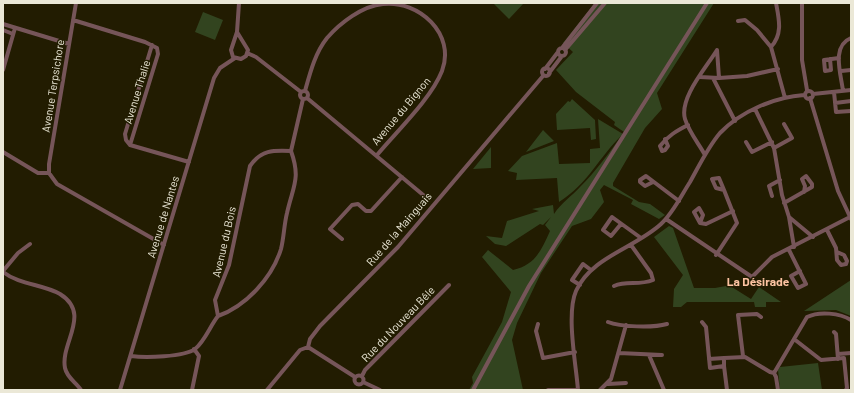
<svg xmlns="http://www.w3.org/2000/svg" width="854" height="393" font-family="Barlow,sans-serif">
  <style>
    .green { fill: #32441f }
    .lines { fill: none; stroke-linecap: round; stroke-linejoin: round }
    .minor { stroke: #765559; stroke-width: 4 }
    .labels { text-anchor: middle; stroke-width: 3; stroke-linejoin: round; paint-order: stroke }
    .street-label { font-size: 11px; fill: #ebe8d7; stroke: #221c01 }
    .neighbourhood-label { font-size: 12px; font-weight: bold; fill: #fcc2a1; stroke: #221c01 }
  </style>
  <rect width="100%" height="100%" fill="#221c01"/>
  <!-- green -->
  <path class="green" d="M493,3H524L509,19Z
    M595,3H714L657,93L662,109L645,128L613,183V186L639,202L650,204L665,215L659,219L631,204L633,200L604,185L600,190L604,202L591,219L572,226L541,273L517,323L512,340L523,390H469L473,383L472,377L502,322L511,292L482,257L488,250L513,270C535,265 541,251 550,231L545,225L551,217L543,225L540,224L506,246L495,244L486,236L502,238L507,221L539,211L532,209L553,205L554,214C561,203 572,196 580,187C596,171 609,153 622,135C599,157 588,184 559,202L557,178L516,180L517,173L508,171L522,156L557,143L559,164L590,163V149L600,148L598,119L623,134L624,132L614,125L615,122L576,92L556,70L573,52L563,43Z
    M203,12L223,20L215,40L195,32Z
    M572,99L595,120L596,139L591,140L590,128L557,130L556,114L568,101L570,102Z
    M543,130L554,141L526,152Z
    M491,147V168L473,169Z
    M669,226L673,228L694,288H715L726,286L727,284L751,299L759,287L781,302H766V307H755L754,302H687L681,307H673L674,289L683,275L654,237Z
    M851,280V316L836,310L804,311Z
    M818,363L822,390H780L778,370L780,367Z"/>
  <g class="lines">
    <!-- minor -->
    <path class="minor" d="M776,3C779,19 783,34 771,47L785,98
      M802,3V60L807,90
      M73,20L145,42L157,48L158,54L130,145L189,162
      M738,21L745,20L757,30L771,47
      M3,24L69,44
      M3,30L13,34
      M237,32L248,50L246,56L241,59L233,57L231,50L237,32L239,3
      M562,48L597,3
      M558 52a4 4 0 1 1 8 0a4 4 0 1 1-8 0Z
      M565,50L605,3
      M247,53L256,57L301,92
      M830,59L831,70L825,71L824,60L839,58
      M542 72a4 4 0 1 1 8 0a4 4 0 1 1-8 0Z
      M545,69L558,52
      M3,70L15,28
      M841,71L851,70
      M549,73L562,56
      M700,77L719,78L717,50C706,68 679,98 685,119C689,132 699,144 705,155
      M713,78L735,121
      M719,78L747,76L778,69
      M300 95a4 4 0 1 1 8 0a4 4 0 1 1-8 0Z
      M805 95a4 4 0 1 1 8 0a4 4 0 1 1-8 0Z
      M305,91C310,73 315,53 327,38C340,23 362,6 383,4C419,0 456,34 442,71C431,99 396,132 377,155
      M843,91C841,74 831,46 851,38
      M834,92L836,112L851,111
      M813,94L851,90
      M307,98L428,199
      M810,98L838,191L851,219
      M835,103L851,101
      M755,109L774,148L782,195L789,217
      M665,139L668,146L665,150L662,151L660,146C668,136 676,131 688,125
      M746,142L752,152L772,142
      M130,145L126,140L125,134L152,45
      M774,148L792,138L784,124
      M3,152L38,173H49L57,184L164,245
      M49,173V164L76,3
      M653,182L645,186L640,182V180L646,176L679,201
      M772,196L769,186L780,180
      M784,203L812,187V184L806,176L802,179L805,186L804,192
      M666,219L752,277L772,257L850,217
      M700,223L703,215L699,208L694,212L700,223L706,224L733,211
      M621,224L611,236L603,230L612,217L641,238
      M827,230L836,248L837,260L841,265L846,264L847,261L844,255L837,252
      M342,239L330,229L352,205L358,204L366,211H371L402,177
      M794,247L789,217L813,237
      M789,250L806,284L798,288L791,276L800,271
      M716,255L737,223L724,190L716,188L712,179L719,178L724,190
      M3,271L18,253L30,244
      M3,272C20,285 42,284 60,294C92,314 60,343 65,368C67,378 76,382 81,390
      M580,285L572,280L583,264L591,270
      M614,286C627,280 638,286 653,280L651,273L631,245
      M218,316C246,306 272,278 281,249C284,237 284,225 287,213C293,186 301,179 291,151
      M608,322C620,327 653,328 667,324
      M702,322L706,327L710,368L724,366L727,390
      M538,324L536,331L543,358L575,352
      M834,332L836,334L838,359
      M794,339L821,360L844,358L847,388L846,390
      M308,347L310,339L320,326L398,247L543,76
      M308,347L355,377
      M619,353L662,355
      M838,354L851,353
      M649,355L664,390
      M131,356C145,358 184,357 195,349C205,341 210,326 218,316L215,300L229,265L250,166C261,150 273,150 291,151L303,99
      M743,356L738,315L757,314L761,317
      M724,358L745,357L770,372L774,373
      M709,359L724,358V366
      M354.5 380a4.5 4.5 0 1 1 9 0a4.5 4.5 0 1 1-9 0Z
      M362,376L365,370L449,285
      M363,382L380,390
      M608,384L626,383
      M120,390L214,78L220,68L235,58
      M192,390L199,356L194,349
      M267,390L300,350L308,347
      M473,390L529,286L707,3
      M548,390H578
      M578,390C576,364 566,314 576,291C591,257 635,248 661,224C673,213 681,196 690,182C699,166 708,147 720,133C741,111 775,97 804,95
      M600,390L611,379L626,325
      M778,390L776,377L774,373L807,317C819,311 840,313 851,320"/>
  </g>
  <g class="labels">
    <!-- street labels -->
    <g class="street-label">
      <text transform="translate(53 86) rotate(-81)" y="4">Avenue Terpsichore</text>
      <text transform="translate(137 92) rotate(-73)" y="4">Avenue Thalie</text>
      <text transform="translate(401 111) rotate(-50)" y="4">Avenue du Bignon</text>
      <text transform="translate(163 217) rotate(-73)" y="4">Avenue de Nantes</text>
      <text transform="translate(399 229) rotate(-49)" y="4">Rue de la Mainguais</text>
      <text transform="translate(224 242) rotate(-77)" y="4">Avenue du Bois</text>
      <text transform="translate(398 324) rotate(-46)" y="4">Rue du Nouveau Bêle</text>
    </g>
    <!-- neighbourhood labels -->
    <g class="neighbourhood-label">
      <text x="758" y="286">La Désirade</text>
    </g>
  </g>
  <!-- border -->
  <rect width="854" height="393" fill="none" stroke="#ebe8d7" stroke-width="8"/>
</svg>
